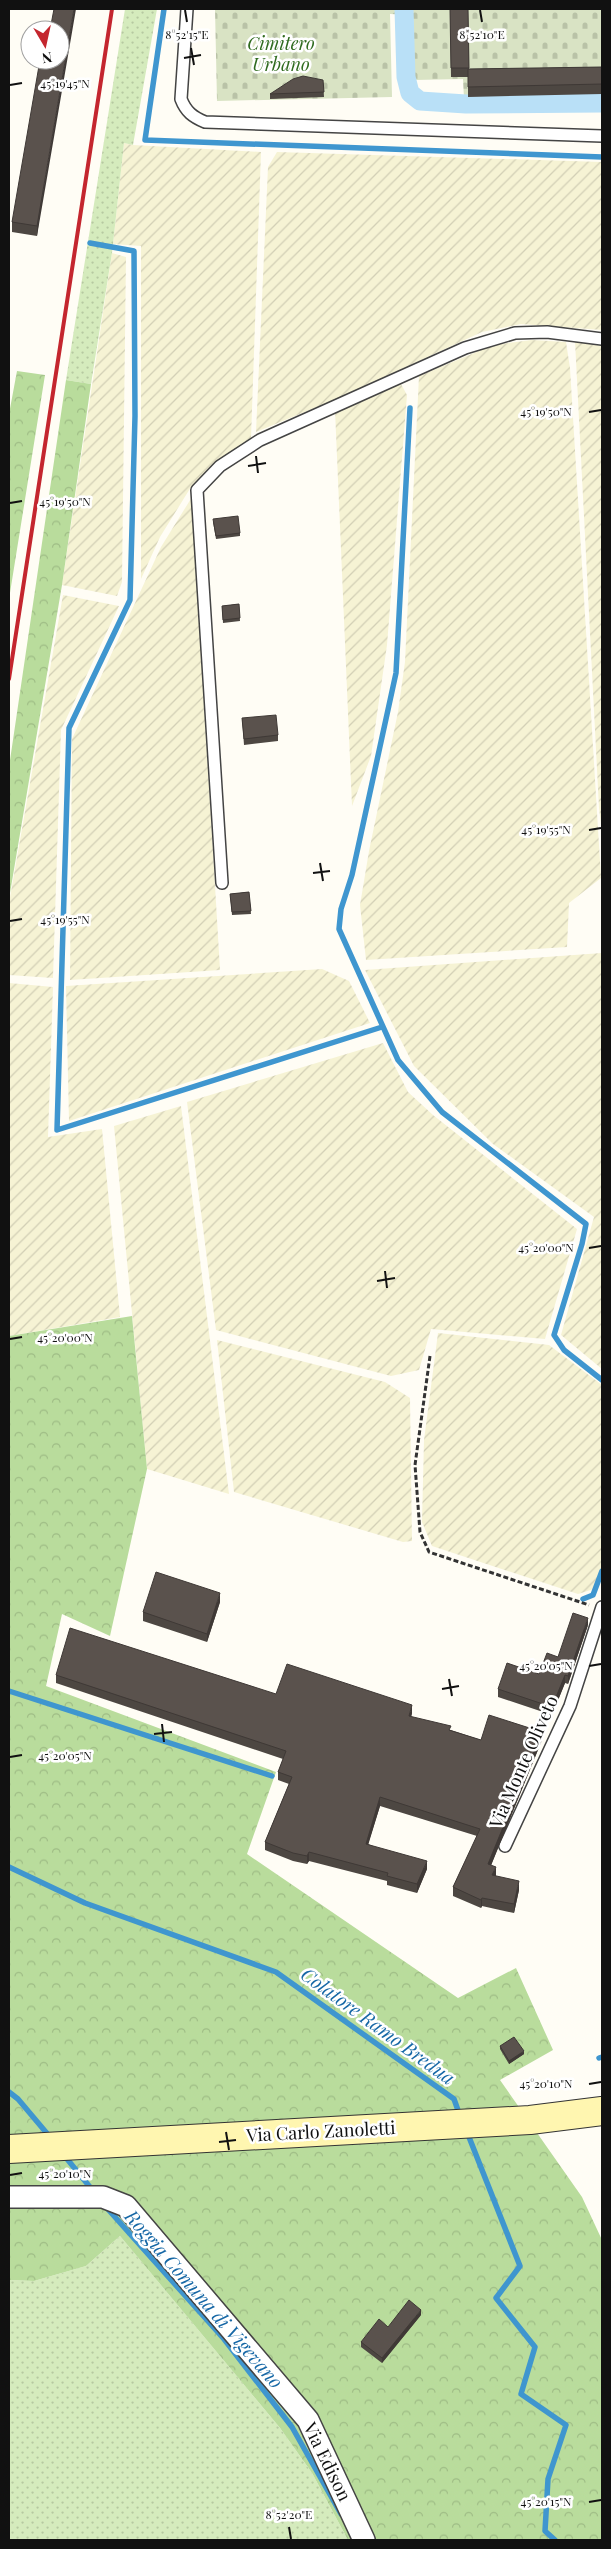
<svg xmlns="http://www.w3.org/2000/svg" width="611" height="2549" font-family="'Playfair Display',serif">
  <style>
    .farmland { fill: url(#farmland-furrows) }
    .grass { fill: url(#grass-dots) }
    .forest { fill: url(#forest-crowns) }
    .cemetery { fill: url(#cemetery-stones) }
    .lines { fill: none; stroke-linecap: round; stroke-linejoin: round }
    .stream { stroke: #3f96cf; stroke-width: 5.5 }
    .canal { stroke: #b9e0f7; stroke-width: 19 }
    .lane-casing { stroke: #444; stroke-width: 14 }
    .street-casing { stroke: #444; stroke-width: 24 }
    .secondary-casing { stroke: #333; stroke-width: 30 }
    .path { stroke: #333; stroke-width: 3; stroke-dasharray: 5 2.5; stroke-linecap: butt }
    .lane { stroke: #fff; stroke-width: 11 }
    .street { stroke: #fff; stroke-width: 21 }
    .secondary { stroke: #fff6b0; stroke-width: 28 }
    .rail { stroke: #c4262e; stroke-width: 4 }
    .wall { fill: #4d4742 }
    .shaded-wall { fill: #3f3936 }
    .building { fill: #5a524d; stroke: #3f3936 }
    .ticks { fill: none; stroke: #111; stroke-width: 2 }
    .labels { text-anchor: middle; stroke-width: 5; stroke-linejoin: round; paint-order: stroke }
    .park-label { font-size: 18px; font-style: italic; fill: #2f6b1f; stroke: #fff }
    .street-label { font-size: 18px; fill: #111; stroke: #fff }
    .water-label { font-size: 19px; font-style: italic; fill: #1768a6; stroke: #fff }
    .ticks-label { font-size: 12px; text-anchor: middle; fill: #111; stroke: #fff; stroke-width: 5; stroke-linejoin: round; paint-order: stroke }
  </style>
  <defs>
    <pattern id="farmland-furrows" width="10" height="10" patternUnits="userSpaceOnUse" patternTransform="scale(1.25)"><rect width="10" height="10" fill="#f6f3d4"/><path d="M-1 1l2-2M0 10L10 0M9 11l2-2" fill="none" stroke="#d2cfb5"/></pattern>
    <pattern id="grass-dots" width="8" height="8" patternUnits="userSpaceOnUse" patternTransform="scale(1.25)"><rect width="8" height="8" fill="#d5ebbd"/><path d="M2 2h.1M6 6h.1" fill="none" stroke="#b6c8a1" stroke-width="1.8" stroke-linecap="round"/></pattern>
    <pattern id="forest-crowns" width="20" height="18" patternUnits="userSpaceOnUse" patternTransform="scale(1.25)"><rect width="20" height="18" fill="#b9dc9c"/><path d="M2 6a3 3 0 1 1 6 0M12 15a3 3 0 1 1 6 0" fill="none" stroke="#9ebc85"/></pattern>
    <pattern id="cemetery-stones" width="16" height="16" patternUnits="userSpaceOnUse" patternTransform="scale(1.25)"><rect width="16" height="16" fill="#d9e3c4"/><path d="M2 7V4a2 2 0 0 1 4 0v3zM10 15v-3a2 2 0 0 1 4 0v3z" fill="#b9c2a7"/></pattern>
  </defs>
  <rect width="100%" height="100%" fill="#fffdf5"/>
  <!-- farmland -->
  <path class="farmland" d="M124,143L133,145L261,152L251,438L208,469L191,487L160,537L141,579V246L113,244Z
    M277,152L602,162V330L521,324L482,332L334,400L256,432L268,167Z
    M112,253L126,257L122,582L117,596L62,585Z
    M532,340L566,342L570,368L601,878L569,903L567,947L366,960L360,905L369,851L398,712L405,662L419,376L493,345Z
    M575,341L602,346V832L599,808Z
    M401,384L407,395L387,645L371,756L352,806L335,410Z
    M192,497L220,970L70,980L72,739L161,547Z
    M63,595L119,606L61,730L53,978L9,975V903Z
    M602,953V1369L561,1335L594,1217L493,1144L414,1066L365,970Z
    M322,969L349,981L370,1023L69,1121L66,986Z
    M9,983L53,987L48,1137L102,1129L120,1317L9,1336Z
    M383,1043L408,1092L433,1115L577,1229L545,1339L431,1329L419,1370L391,1376L216,1330L187,1102Z
    M181,1106L229,1494L147,1469L114,1126Z
    M438,1333L549,1345L602,1385V1565L594,1589L578,1594L432,1546L422,1522L424,1440Z
    M217,1340L385,1382L410,1398L412,1541L403,1542L234,1492Z"/>
  <!-- grass -->
  <path class="grass" d="M125,9H157L133,145L124,143L112,253L91,384L66,380Z
    M120,2236L280,2428L312,2473L348,2540H9V2280L34,2281L86,2266Z"/>
  <!-- forest -->
  <path class="forest" d="M17,371L45,375L9,599V414Z
    M66,380L91,384L62,585L9,899V767Z
    M132,1316L147,1469L110,1636L62,1614L46,1686L276,1772L247,1854L458,1998L516,1968L553,2050L500,2080L582,2197L602,2240V2540H348L312,2473L280,2428L120,2236L86,2266L34,2281L9,2280V1336Z"/>
  <!-- cemetery -->
  <path class="cemetery" d="M215,9H602V95L464,99L463,79L415,80L413,15L390,14L392,97L217,101Z"/>
  <g class="lines">
    <!-- stream -->
    <path class="stream" d="M164,9L145,140L602,157
      M90,243L134,251L135,416L130,600L69,728L57,1130L382,1027
      M410,408L396,673L352,875L341,909L339,929L398,1060L442,1112L586,1224L582,1244L554,1335L564,1350L602,1380
      M583,1599L593,1595L602,1571
      M9,1691L272,1776
      M9,1867L85,1903L276,1972L454,2099L460,2116
      M599,2058L602,2057
      M9,2092L18,2099L50,2137
      M467,2132L520,2266L496,2298L535,2347L521,2394L566,2425L548,2479L545,2531L555,2540
      M63,2154L94,2192
      M106,2207L224,2339L292,2427L341,2514"/>
    <!-- canal -->
    <path class="canal" d="M404,9L406,77L410,93L420,101L466,104L602,103"/>
    <!-- lane casing -->
    <g class="lane-casing">
      <path id="lane" d="M187,9L181,99C186,112 193,117 205,122L602,136
        M222,883L197,490L220,466L260,440L465,348L515,333L547,332L602,339
        M505,1846L570,1706L602,1607"/>
    </g>
    <!-- street casing -->
    <g class="street-casing">
      <path id="street" d="M9,2197H103L126,2206L308,2420L364,2540"/>
    </g>
    <!-- secondary casing -->
    <g class="secondary-casing">
      <path id="secondary" d="M9,2149L530,2120L602,2111"/>
    </g>
    <!-- path -->
    <path class="path" d="M430,1356L415,1465L420,1532L429,1552L589,1605"/>
    <!-- lane -->
    <use href="#lane" class="lane"/>
    <!-- street -->
    <use href="#street" class="street"/>
    <!-- secondary -->
    <use href="#secondary" class="secondary"/>
    <!-- rail -->
    <path class="rail" d="M9,679L112,9"/>
  </g>
  <!-- wall -->
  <path class="wall" d="M450,9H468L469,69L602,67V94L468,97V77H451Z
    M60,60L37,236L12,232V222Z
    M323,80L324,97L270,99V94Z
    M213,522L240,533V536L216,539Z
    M239,604L240,621L223,623L222,606Z
    M242,718L278,735V741L244,745Z
    M249,892L251,914L232,915L230,894Z
    M220,1602L207,1642L143,1621V1612Z
    M588,1625L568,1684L565,1683L552,1715L498,1697V1689L539,1674L558,1657Z
    M56,1675L276,1694L412,1713L411,1717L481,1740H542L491,1865L496,1876L519,1890L514,1913L482,1906L481,1908L453,1896V1887L477,1836L380,1806L368,1844L427,1869L417,1893L387,1885V1881L309,1861L307,1864L293,1861L265,1850V1842L289,1784L278,1780V1772L283,1759L56,1683Z
    M500,2046L524,2054L509,2064L500,2049Z
    M421,2315L382,2363L361,2347V2342Z"/>
  <!-- shaded-wall -->
  <path class="shaded-wall" d="M74,9H76L37,236V226Z
    M220,1593V1602L207,1642V1634Z
    M588,1618V1625L568,1684V1676Z
    M565,1675V1683L552,1715V1707Z
    M412,1705V1713L409,1725V1716Z
    M542,1732V1740L488,1873V1864Z
    M380,1797V1806L366,1852V1844Z
    M309,1852V1861L307,1864V1856Z
    M427,1861V1869L417,1893V1884Z
    M496,1867V1876L492,1875Z
    M519,1881V1890L514,1913V1904Z
    M482,1898V1906L481,1908V1900Z
    M524,2051V2054L509,2064V2061Z
    M421,2310V2315L382,2363V2358Z"/>
  <!-- building -->
  <path class="building" d="M54,9H74L37,226L12,222L40,60H60V30H50Z
    M450,9H468L469,68H451Z
    M602,67V84L468,87V69Z
    M303,76L323,80L324,92L270,94L293,79Z
    M238,516L240,533L216,536L213,519Z
    M239,604L240,618L223,620L222,606Z
    M276,715L278,735L244,739L242,718Z
    M249,892L251,911L232,912L230,894Z
    M156,1572L220,1593L207,1634L143,1612Z
    M573,1613L588,1618L568,1676L565,1675L552,1707L498,1689L507,1663L539,1674L547,1653L558,1657Z
    M70,1628L276,1694L287,1664L412,1705L409,1716L451,1726L449,1730L481,1740L489,1715L542,1732L488,1864L496,1867L492,1875L519,1881L514,1904L482,1898L481,1900L453,1887L480,1829L380,1797L366,1844L427,1861L417,1884L387,1876L388,1873L309,1852L307,1856L293,1853L265,1842L292,1777L278,1772L286,1751L56,1675Z
    M514,2037L524,2051L509,2061L500,2046Z
    M409,2300L421,2310L382,2358L361,2342L379,2319L388,2327Z"/>
  <!-- ticks -->
  <path class="ticks" d="M185,10L187,22M480,10L482,22M191,48L194,65M184,58L201,55M10,85L22,83M589,412L601,410M256,456L258,473M248,466L266,463M10,503L22,501M589,830L601,828M320,863L323,881M313,873L330,871M10,921L22,919M589,1248L601,1246M385,1271L387,1288M377,1281L395,1278M10,1339L22,1337M589,1666L601,1664M449,1679L452,1696M442,1689L459,1686M162,1724L164,1742M154,1734L172,1732M10,1757L22,1755M589,2084L601,2082M226,2132L229,2150M219,2142L236,2140M10,2175L22,2173M589,2502L601,2500M289,2527L291,2539"/>
  <g class="labels">
    <!-- park labels -->
    <g class="park-label">
      <text x="281" y="50">Cimitero<tspan x="281" dy="21">Urbano</tspan></text>
    </g>
    <!-- street labels -->
    <g class="street-label">
      <text transform="translate(524 1762) rotate(-66)" y="6">Via Monte Oliveto</text>
      <text transform="translate(321 2132) rotate(-3)" y="6">Via Carlo Zanoletti</text>
      <text transform="translate(327 2462) rotate(64)" y="6">Via Edison</text>
    </g>
    <!-- water labels -->
    <g class="water-label">
      <text transform="translate(378 2026) rotate(36)" y="7">Colatore Ramo Bredua</text>
      <text transform="translate(204 2299) rotate(49)" y="7">Roggia Comuna di Vigevano</text>
    </g>
  </g>
  <g class="ticks-label">
    <text x="482" y="39">8°52'10"E</text>
    <text x="187" y="39">8°52'15"E</text>
    <text x="65" y="88">45°19'45"N</text>
    <text x="546" y="416">45°19'50"N</text>
    <text x="65" y="506">45°19'50"N</text>
    <text x="546" y="834">45°19'55"N</text>
    <text x="65" y="924">45°19'55"N</text>
    <text x="546" y="1252">45°20'00"N</text>
    <text x="65" y="1342">45°20'00"N</text>
    <text x="546" y="1670">45°20'05"N</text>
    <text x="65" y="1760">45°20'05"N</text>
    <text x="546" y="2088">45°20'10"N</text>
    <text x="65" y="2178">45°20'10"N</text>
    <text x="546" y="2506">45°20'15"N</text>
    <text x="289" y="2519">8°52'20"E</text>
  </g>
  <!-- border -->
  <rect width="611" height="2549" fill="none" stroke="#111111" stroke-width="20"/>
  <!-- north arrow -->
  <g transform="translate(45 45) rotate(171)"><circle r="24" fill="#ffffff" stroke="#a0a0a0"/>
  <path d="M0-4L9 19L0 12L-9 19Z" fill="#c4262e"/>
  <text y="-8" font-size="14" font-weight="bold" text-anchor="middle" fill="#111111">N</text>
  </g>
</svg>
